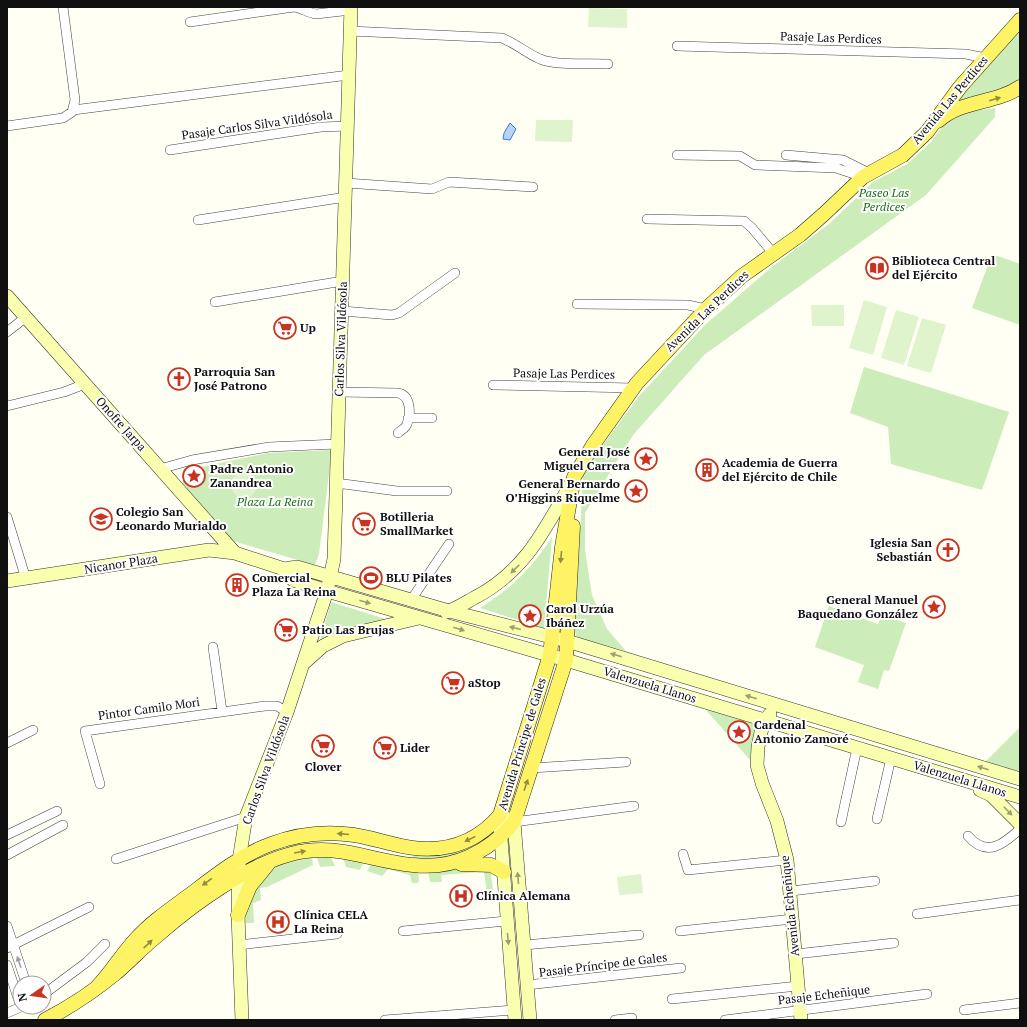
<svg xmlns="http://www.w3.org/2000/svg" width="1027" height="1027" font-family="'PT Serif',serif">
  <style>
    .green { fill: #ccecba }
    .pitch { fill: #dff3cc }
    .water { fill: #b5d4f9; stroke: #387cd4 }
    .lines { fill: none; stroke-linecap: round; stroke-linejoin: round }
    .street-casing { stroke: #434343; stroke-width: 10 }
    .secondary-casing { stroke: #323232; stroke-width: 14 }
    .primary-casing { stroke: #212121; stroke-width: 15 }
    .street { stroke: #fff; stroke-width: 9 }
    .secondary { stroke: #faffaf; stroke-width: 13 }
    .primary { stroke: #fef364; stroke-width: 14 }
    .oneway { fill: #938d3e }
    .oneway2 { fill: #9c9f6f }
    .oneway3 { fill: #9f9f9f }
    .labels { text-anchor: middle; stroke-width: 4; stroke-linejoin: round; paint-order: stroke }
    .street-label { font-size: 12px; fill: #101010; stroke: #fff }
    .park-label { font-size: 12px; font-style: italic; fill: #1f6d1c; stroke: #fff }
    .poi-label { font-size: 12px; font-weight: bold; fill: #101010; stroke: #fff; text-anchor: start }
  </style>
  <rect width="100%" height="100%" fill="#fffff4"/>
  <!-- green -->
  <path class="green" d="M1020,31V82L952,110L963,94Z
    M995,108V117L926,195L704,355L633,435L585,513V550L592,595L607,629L626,651L578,638L575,633L583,475L599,450L640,395L706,324L773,266L829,224L873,182L907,164L930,143L947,120L971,111Z
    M992,254L1020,264V325L972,308Z
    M864,367L1009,412L982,490L891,464L888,427L850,413Z
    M332,450L319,554L315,565L229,540L182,482L196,468L268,453Z
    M552,537L544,628L480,608C510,590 533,567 552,537Z
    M331,602L389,620L319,644Z
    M829,606L878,624L882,615L906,623L889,671L884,670L878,689L858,682L864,665L815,647Z
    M698,701L756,717L750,760Z
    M1020,727V772L985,762Z
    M496,829C494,835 488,838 483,841C460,855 439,860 413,859L414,852Z
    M316,855H330L335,866L320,867Z
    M342,855L365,859L360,870L346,867Z
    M312,856L313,865L267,887L260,888L261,900L253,903L254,923H244L247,901L265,872L285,862Z
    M373,861L418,870L419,881L417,883H412L410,875L388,869L382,876L367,871Z
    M476,868H490L494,897L491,900H488L484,872L441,875L442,882H430L428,871Z"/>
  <!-- pitch -->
  <path class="pitch" d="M589,8L627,9V28L588,27Z
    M536,120H573L572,142L535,141Z
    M864,300L887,307L873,355L849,348Z
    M811,305H844V326H812Z
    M896,310L919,317L904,365L881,358Z
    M922,318L946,325L931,373L907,366Z
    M231 485a13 13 0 1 1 26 0a13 13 0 1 1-26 0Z
    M641,874L643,893L619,895L617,877Z"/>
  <!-- water -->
  <path class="water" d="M510,123L516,129L510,140L503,139L504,133Z"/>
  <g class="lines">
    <!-- street casing -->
    <g class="street-casing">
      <path id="street" d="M190,22L294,7C302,8 308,13 316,14L351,10
        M350,31L502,38C515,43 528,54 540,59C558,66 588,63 608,64
        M677,46L966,54L985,58
        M73,110L349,75
        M7,126L63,118L72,112L75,100L63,7
        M170,150L321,127L348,126
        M677,155L740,156L755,165L836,168L863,177
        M786,155L843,160L869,173
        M346,183L432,189L449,182L533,187
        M647,219L744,221L752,228L773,253
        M198,220L346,197
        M215,302L343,281
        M577,304L688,305L706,309
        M342,311L392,315L399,313L455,273
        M7,332L26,317
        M493,385L633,388
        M339,392L398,393C411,395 411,414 407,424C406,428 401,430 398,433
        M7,406L64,392L85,384
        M408,418H432
        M160,469L192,460L269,447L337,444
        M336,483L397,491H447
        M7,517L26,579
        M411,600L449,544
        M213,647L222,711
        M7,743L33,730
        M532,768L626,762
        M100,784L85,731L265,706H277L287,712
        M877,819L891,758
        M514,822L634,806
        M841,822L857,748
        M7,835L57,811
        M968,836C987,858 1004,844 1020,829
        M683,854L688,870L787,860
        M7,855L63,825
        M116,859L246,817
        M791,891L875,881
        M917,914L1020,900
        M7,926L26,983
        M403,931L506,921
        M680,931L793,919
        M239,945L337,934
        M524,945L639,935
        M7,948L89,907
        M796,954L894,943
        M7,965L20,1004
        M527,985L681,968
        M44,994L87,962L105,944
        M672,999L798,986
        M964,1010L1020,1003
        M7,1013L21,1007
        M385,1020L514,1010
        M615,1020L632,1018
        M725,1020L927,994"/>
    </g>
    <!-- secondary casing -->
    <g class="secondary-casing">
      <path id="secondary" d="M7,296L235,553
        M284,569L293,580L327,591L566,660L1020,797
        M7,581L209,550L235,553L284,569L297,567L449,611L567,641L1020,779
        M446,612C456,609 465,603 474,598C526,571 545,529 573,480
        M304,663L323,646L343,636L419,618
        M770,714L765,720L761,732L758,747L757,765L762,783L777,821L787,860L801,1020
        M980,790L991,795L1020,824
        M500,815L514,822L530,1020
        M500,826L515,1020
        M242,1020L238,915L239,860L246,817L287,712L327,591L334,559L351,7"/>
    </g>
    <!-- primary casing -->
    <g class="primary-casing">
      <path id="primary" d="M938,121C960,100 995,104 1020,87
        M461,864L491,865L504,872
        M238,915L250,886L268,864
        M97,987C111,973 121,955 135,940C151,922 172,908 191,894C216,875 241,855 271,844C298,834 326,831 354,835C367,837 380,841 393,844C434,855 472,848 500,815L550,655L562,547L574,477L593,445L637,383L706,309L742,276L800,235L824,214L863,177L903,155L927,132L960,87L1020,20
        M45,1020C70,1007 94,991 116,973C130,961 143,947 158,935C193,904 246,866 291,854C337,842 369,861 413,865C453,870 489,852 514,822L566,660L573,526"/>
    </g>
    <!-- street -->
    <use href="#street" class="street"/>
    <!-- secondary -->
    <use href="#secondary" class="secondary"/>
    <!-- primary -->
    <use href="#primary" class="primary"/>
  </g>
  <!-- one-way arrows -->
  <defs><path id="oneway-solid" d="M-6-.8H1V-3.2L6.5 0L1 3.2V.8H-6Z"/></defs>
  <g class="oneway">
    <use href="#oneway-solid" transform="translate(995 99) rotate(-16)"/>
    <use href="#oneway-solid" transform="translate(561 557) rotate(95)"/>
    <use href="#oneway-solid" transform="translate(526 785) rotate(-71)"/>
    <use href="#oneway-solid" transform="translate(343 834) rotate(-175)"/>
    <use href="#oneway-solid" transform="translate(470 839) rotate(154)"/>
    <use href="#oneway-solid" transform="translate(300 852) rotate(-10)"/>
    <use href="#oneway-solid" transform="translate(207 882) rotate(144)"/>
    <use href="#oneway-solid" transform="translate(148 944) rotate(-43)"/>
  </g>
  <g class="oneway2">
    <use href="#oneway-solid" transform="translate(515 569) rotate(136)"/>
    <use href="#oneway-solid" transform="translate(365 602) rotate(16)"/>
    <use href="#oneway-solid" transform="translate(515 628) rotate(-166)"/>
    <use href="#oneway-solid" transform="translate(459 629) rotate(17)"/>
    <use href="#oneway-solid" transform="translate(616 655) rotate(-164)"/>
    <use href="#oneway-solid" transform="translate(751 697) rotate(-162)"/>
    <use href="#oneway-solid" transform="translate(983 768) rotate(-163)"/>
    <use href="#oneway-solid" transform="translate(1008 811) rotate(46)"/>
    <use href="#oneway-solid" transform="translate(518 878) rotate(-95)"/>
    <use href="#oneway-solid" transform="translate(508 939) rotate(85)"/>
  </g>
  <use class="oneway3" href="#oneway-solid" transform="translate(19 962) rotate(-109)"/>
  <!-- icons -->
  <defs>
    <g id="library-ring" transform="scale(1.15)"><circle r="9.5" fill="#fff" stroke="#c93420" stroke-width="1.5"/><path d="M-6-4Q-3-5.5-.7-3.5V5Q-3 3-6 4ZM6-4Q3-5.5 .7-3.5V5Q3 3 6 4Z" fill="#c93420"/></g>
    <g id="supermarket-ring" transform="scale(1.15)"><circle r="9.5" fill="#fff" stroke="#c93420" stroke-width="1.5"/><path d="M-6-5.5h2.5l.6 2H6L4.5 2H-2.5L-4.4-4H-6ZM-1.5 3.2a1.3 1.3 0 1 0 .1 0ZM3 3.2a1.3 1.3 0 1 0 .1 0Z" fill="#c93420"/></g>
    <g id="church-ring" transform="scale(1.15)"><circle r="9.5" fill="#fff" stroke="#c93420" stroke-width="1.5"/><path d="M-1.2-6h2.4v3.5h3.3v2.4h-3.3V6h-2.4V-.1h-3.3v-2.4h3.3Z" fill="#c93420"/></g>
    <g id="sight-ring" transform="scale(1.15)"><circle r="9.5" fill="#fff" stroke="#c93420" stroke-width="1.5"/><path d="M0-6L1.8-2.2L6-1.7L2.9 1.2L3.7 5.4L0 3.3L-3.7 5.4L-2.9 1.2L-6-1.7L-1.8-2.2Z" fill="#c93420"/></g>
    <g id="building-ring" transform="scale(1.15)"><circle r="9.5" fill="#fff" stroke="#c93420" stroke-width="1.5"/><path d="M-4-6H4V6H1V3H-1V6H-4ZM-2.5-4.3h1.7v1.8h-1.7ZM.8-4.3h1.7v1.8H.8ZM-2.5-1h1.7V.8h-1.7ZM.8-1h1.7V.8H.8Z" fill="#c93420"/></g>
    <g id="school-ring" transform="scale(1.15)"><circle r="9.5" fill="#fff" stroke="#c93420" stroke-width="1.5"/><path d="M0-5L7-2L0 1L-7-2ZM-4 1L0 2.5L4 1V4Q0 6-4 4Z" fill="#c93420"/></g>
    <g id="stadium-ring" transform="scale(1.15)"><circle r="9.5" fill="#fff" stroke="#c93420" stroke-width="1.5"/><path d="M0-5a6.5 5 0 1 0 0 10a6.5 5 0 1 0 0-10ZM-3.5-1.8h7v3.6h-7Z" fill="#c93420"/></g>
    <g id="hospital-ring" transform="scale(1.15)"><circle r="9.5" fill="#fff" stroke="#c93420" stroke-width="1.5"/><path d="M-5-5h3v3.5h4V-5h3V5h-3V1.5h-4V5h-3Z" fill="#c93420"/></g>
  </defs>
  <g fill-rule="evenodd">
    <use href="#library-ring" x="877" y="268"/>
    <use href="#supermarket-ring" x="285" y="328"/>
    <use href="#church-ring" x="179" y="379"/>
    <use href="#sight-ring" x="646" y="459"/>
    <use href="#building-ring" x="707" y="470"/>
    <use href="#sight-ring" x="194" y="476"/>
    <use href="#sight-ring" x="636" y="491"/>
    <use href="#school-ring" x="101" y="519"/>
    <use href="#supermarket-ring" x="364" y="524"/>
    <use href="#church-ring" x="948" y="550"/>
    <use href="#stadium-ring" x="371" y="578"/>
    <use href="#building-ring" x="237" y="585"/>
    <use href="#sight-ring" x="934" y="607"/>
    <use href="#sight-ring" x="530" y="616"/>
    <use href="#supermarket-ring" x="286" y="630"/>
    <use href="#supermarket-ring" x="453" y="683"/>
    <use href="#sight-ring" x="739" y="732"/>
    <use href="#supermarket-ring" x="323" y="746"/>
    <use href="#supermarket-ring" x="385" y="748"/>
    <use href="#hospital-ring" x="461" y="896"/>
    <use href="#hospital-ring" x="278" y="922"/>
  </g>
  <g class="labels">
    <!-- street labels -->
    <g class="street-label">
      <text transform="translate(831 38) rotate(2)" y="4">Pasaje Las Perdices</text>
      <text transform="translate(950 100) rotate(-50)" y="4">Avenida Las Perdices</text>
      <text transform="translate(257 125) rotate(-8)" y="4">Pasaje Carlos Silva Vildósola</text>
      <text transform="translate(707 311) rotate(-44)" y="4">Avenida Las Perdices</text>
      <text transform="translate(341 339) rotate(-88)" y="4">Carlos Silva Vildósola</text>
      <text transform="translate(564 374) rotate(1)" y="4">Pasaje Las Perdices</text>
      <text transform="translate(121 424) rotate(48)" y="4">Onofre Jarpa</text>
      <text transform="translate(121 564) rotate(-9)" y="4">Nicanor Plaza</text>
      <text transform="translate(650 685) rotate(17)" y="4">Valenzuela Llanos</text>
      <text transform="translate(149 709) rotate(-8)" y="4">Pintor Camilo Mori</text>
      <text transform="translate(522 744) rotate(-73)" y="4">Avenida Príncipe de Gales</text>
      <text transform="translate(266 770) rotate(-70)" y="4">Carlos Silva Vildósola</text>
      <text transform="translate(960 779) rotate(17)" y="4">Valenzuela Llanos</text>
      <text transform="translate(790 906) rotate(-96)" y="4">Avenida Echeñique</text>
      <text transform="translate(603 965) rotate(-7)" y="4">Pasaje Príncipe de Gales</text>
      <text transform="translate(824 995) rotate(-7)" y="4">Pasaje Echeñique</text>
    </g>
    <!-- park labels -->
    <g class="park-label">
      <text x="884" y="197">Paseo Las<tspan x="884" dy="14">Perdices</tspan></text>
      <text x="275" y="506">Plaza La Reina</text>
    </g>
    <!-- poi labels -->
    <g class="poi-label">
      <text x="892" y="265">Biblioteca Central<tspan x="892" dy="14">del Ejército</tspan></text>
      <text x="300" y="332">Up</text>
      <text x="194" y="376">Parroquia San<tspan x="194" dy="14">José Patrono</tspan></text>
      <text x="630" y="456" text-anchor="end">General José<tspan x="630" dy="14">Miguel Carrera</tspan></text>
      <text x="722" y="467">Academia de Guerra<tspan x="722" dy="14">del Ejército de Chile</tspan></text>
      <text x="210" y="473">Padre Antonio<tspan x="210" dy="14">Zanandrea</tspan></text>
      <text x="620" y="488" text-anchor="end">General Bernardo<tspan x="620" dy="14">O’Higgins Riquelme</tspan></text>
      <text x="116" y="516">Colegio San<tspan x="116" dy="14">Leonardo Murialdo</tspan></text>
      <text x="380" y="521">Botilleria<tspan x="380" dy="14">SmallMarket</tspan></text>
      <text x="932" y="547" text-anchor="end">Iglesia San<tspan x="932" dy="14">Sebastián</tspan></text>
      <text x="252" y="582">Comercial<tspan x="252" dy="14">Plaza La Reina</tspan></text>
      <text x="386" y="582">BLU Pilates</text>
      <text x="918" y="604" text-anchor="end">General Manuel<tspan x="918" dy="14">Baquedano González</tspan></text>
      <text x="546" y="613">Carol Urzúa<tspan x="546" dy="14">Ibáñez</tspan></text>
      <text x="302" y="634">Patio Las Brujas</text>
      <text x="468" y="687">aStop</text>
      <text x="754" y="729">Cardenal<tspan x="754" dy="14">Antonio Zamoré</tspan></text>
      <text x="400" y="752">Lider</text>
      <text x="323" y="771" text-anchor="middle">Clover</text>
      <text x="476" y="900">Clínica Alemana</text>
      <text x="294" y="919">Clínica CELA<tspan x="294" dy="14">La Reina</tspan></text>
    </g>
  </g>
  <!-- border -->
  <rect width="1027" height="1027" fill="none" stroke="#101010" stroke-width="16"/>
  <!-- north arrow -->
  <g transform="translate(32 995) rotate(257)"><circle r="19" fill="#ffffff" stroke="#9f9f9f"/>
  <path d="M0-3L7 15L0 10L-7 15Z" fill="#c93420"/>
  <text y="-6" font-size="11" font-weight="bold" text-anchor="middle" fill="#101010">N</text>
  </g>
</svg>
